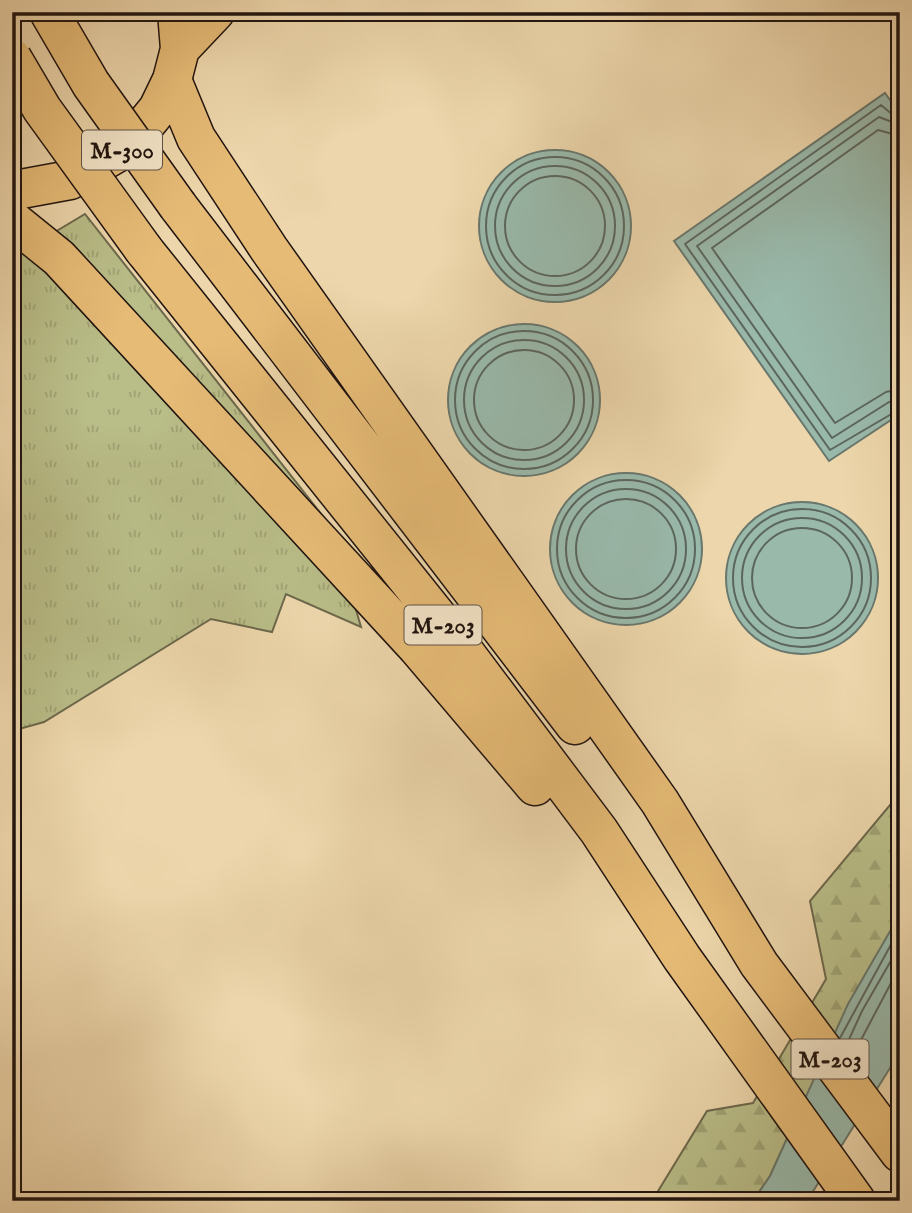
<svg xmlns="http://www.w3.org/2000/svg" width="912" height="1213" font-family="'IM FELL English',serif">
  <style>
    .grass { fill: url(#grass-tufts); stroke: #6c684c; stroke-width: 2 }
    .forest { fill: url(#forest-firs); stroke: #6c684c; stroke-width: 2 }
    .water { fill: #99b9ab; stroke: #68776d; stroke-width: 2 }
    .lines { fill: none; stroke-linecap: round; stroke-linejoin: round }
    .shore { stroke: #5c665d; stroke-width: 2 }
    .major-casing { stroke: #1f130f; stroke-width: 41 }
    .highway-casing { stroke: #1f130f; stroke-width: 41 }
    .major { stroke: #e6bb76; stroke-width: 38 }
    .highway { stroke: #e6bb76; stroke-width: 38 }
    .highway-bridge-casing { stroke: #1f130f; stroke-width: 41; stroke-linecap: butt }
    .highway-bridge { stroke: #e6bb76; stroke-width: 38 }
    .labels { text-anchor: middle; stroke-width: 7; stroke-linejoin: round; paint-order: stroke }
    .shield { fill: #f3e4c8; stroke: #5f5246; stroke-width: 2 }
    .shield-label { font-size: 23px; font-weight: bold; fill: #1f130f }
  </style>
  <defs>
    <pattern id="grass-tufts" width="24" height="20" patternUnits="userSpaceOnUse" patternTransform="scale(1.75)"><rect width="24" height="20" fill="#b9bd88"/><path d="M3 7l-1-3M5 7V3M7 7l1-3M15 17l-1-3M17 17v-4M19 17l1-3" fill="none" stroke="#9fa274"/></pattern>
    <pattern id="forest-firs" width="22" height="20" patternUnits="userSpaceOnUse" patternTransform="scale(1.75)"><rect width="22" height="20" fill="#b9bd88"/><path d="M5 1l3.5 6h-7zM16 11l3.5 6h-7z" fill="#9fa274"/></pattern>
  </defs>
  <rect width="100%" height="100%" fill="#edd6ab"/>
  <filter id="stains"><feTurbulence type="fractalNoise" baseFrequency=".00286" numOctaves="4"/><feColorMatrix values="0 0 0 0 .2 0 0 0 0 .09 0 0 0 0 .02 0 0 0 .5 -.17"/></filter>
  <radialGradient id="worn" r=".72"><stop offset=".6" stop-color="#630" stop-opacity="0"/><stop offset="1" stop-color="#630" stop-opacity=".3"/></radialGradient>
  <!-- grass -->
  <path class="grass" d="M85,214L381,590L50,235Z
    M12,238L125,346L354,603L361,627L286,594L272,632L211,619L44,722L12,731Z"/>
  <!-- forest -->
  <path class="forest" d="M900,793V1064L849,1004L770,1176L753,1201H652L707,1111L753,1103L826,979L810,901Z"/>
  <!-- water -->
  <path class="water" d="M885,93L900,114V414L829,461L674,241Z
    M479 226a76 76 0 1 1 152 0a76 76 0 1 1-152 0Z
    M448 400a76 76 0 1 1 152 0a76 76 0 1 1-152 0Z
    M550 549a76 76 0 1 1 152 0a76 76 0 1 1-152 0Z
    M726 578a76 76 0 1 1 152 0a76 76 0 1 1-152 0Z
    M900,914V1052L807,1201H753L770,1176L848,1004Z"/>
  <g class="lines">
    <!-- shore -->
    <path class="shore" d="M900,117L893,115L881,105L685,244L830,450L900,409
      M900,125L879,117L697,246L832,438L889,402L900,400
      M900,136L878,130L712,248L835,423L886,392L900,389
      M486 226a69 69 0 1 1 138 0a69 69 0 1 1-138 0Z
      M495 226a60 60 0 1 1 120 0a60 60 0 1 1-120 0Z
      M505 226a50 50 0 1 1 100 0a50 50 0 1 1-100 0Z
      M455 400a69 69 0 1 1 138 0a69 69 0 1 1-138 0Z
      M464 400a60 60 0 1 1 120 0a60 60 0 1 1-120 0Z
      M474 400a50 50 0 1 1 100 0a50 50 0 1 1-100 0Z
      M557 549a69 69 0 1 1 138 0a69 69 0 1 1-138 0Z
      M566 549a60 60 0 1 1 120 0a60 60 0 1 1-120 0Z
      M576 549a50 50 0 1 1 100 0a50 50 0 1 1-100 0Z
      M733 578a69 69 0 1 1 138 0a69 69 0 1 1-138 0Z
      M742 578a60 60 0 1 1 120 0a60 60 0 1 1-120 0Z
      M752 578a50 50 0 1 1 100 0a50 50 0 1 1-100 0Z
      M840,1038L900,928
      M846,1046L862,1011L900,945
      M853,1055L900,966"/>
    <!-- major casing -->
    <g class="major-casing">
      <path id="major" d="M180,49L215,12
        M12,187L21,189L70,180L127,147L158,109L172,80L180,49L177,12"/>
    </g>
    <!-- highway casing -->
    <g class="highway-casing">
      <path id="highway" d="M172,80L196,138L269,249L660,802L759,964L900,1153
        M178,206L575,725
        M12,220L59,258L417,647L535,786
        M144,250L445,626L599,831L682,958L856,1201"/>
    </g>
    <!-- major -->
    <use href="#major" class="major"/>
    <!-- highway -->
    <use href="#highway" class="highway"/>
    <!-- highway-bridge casing -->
    <g class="highway-bridge-casing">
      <path id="highway-bridge" d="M49,12L91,84L178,206
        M12,58L42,109L144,250"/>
    </g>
    <!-- highway-bridge -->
    <use href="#highway-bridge" class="highway-bridge"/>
  </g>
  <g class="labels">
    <!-- shield labels -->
    <g class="shield">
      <rect x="82" y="130.5" width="80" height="39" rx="5"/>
      <rect x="404.5" y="605.5" width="77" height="39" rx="5"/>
      <rect x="791.5" y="1039.5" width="77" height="39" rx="5"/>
    </g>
    <g class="shield-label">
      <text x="122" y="158">M-300</text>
      <text x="443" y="633">M-203</text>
      <text x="830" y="1067">M-203</text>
    </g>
  </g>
  <!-- margin -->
  <rect width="912" height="1213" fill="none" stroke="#edd6ab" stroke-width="42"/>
  <rect x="14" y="14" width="884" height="1185" fill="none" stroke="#1f130f" stroke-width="3.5"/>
  <rect x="21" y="21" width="870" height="1171" fill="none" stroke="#1f130f" stroke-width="2"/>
  <rect width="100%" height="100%" filter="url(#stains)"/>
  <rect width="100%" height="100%" fill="url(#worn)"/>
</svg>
